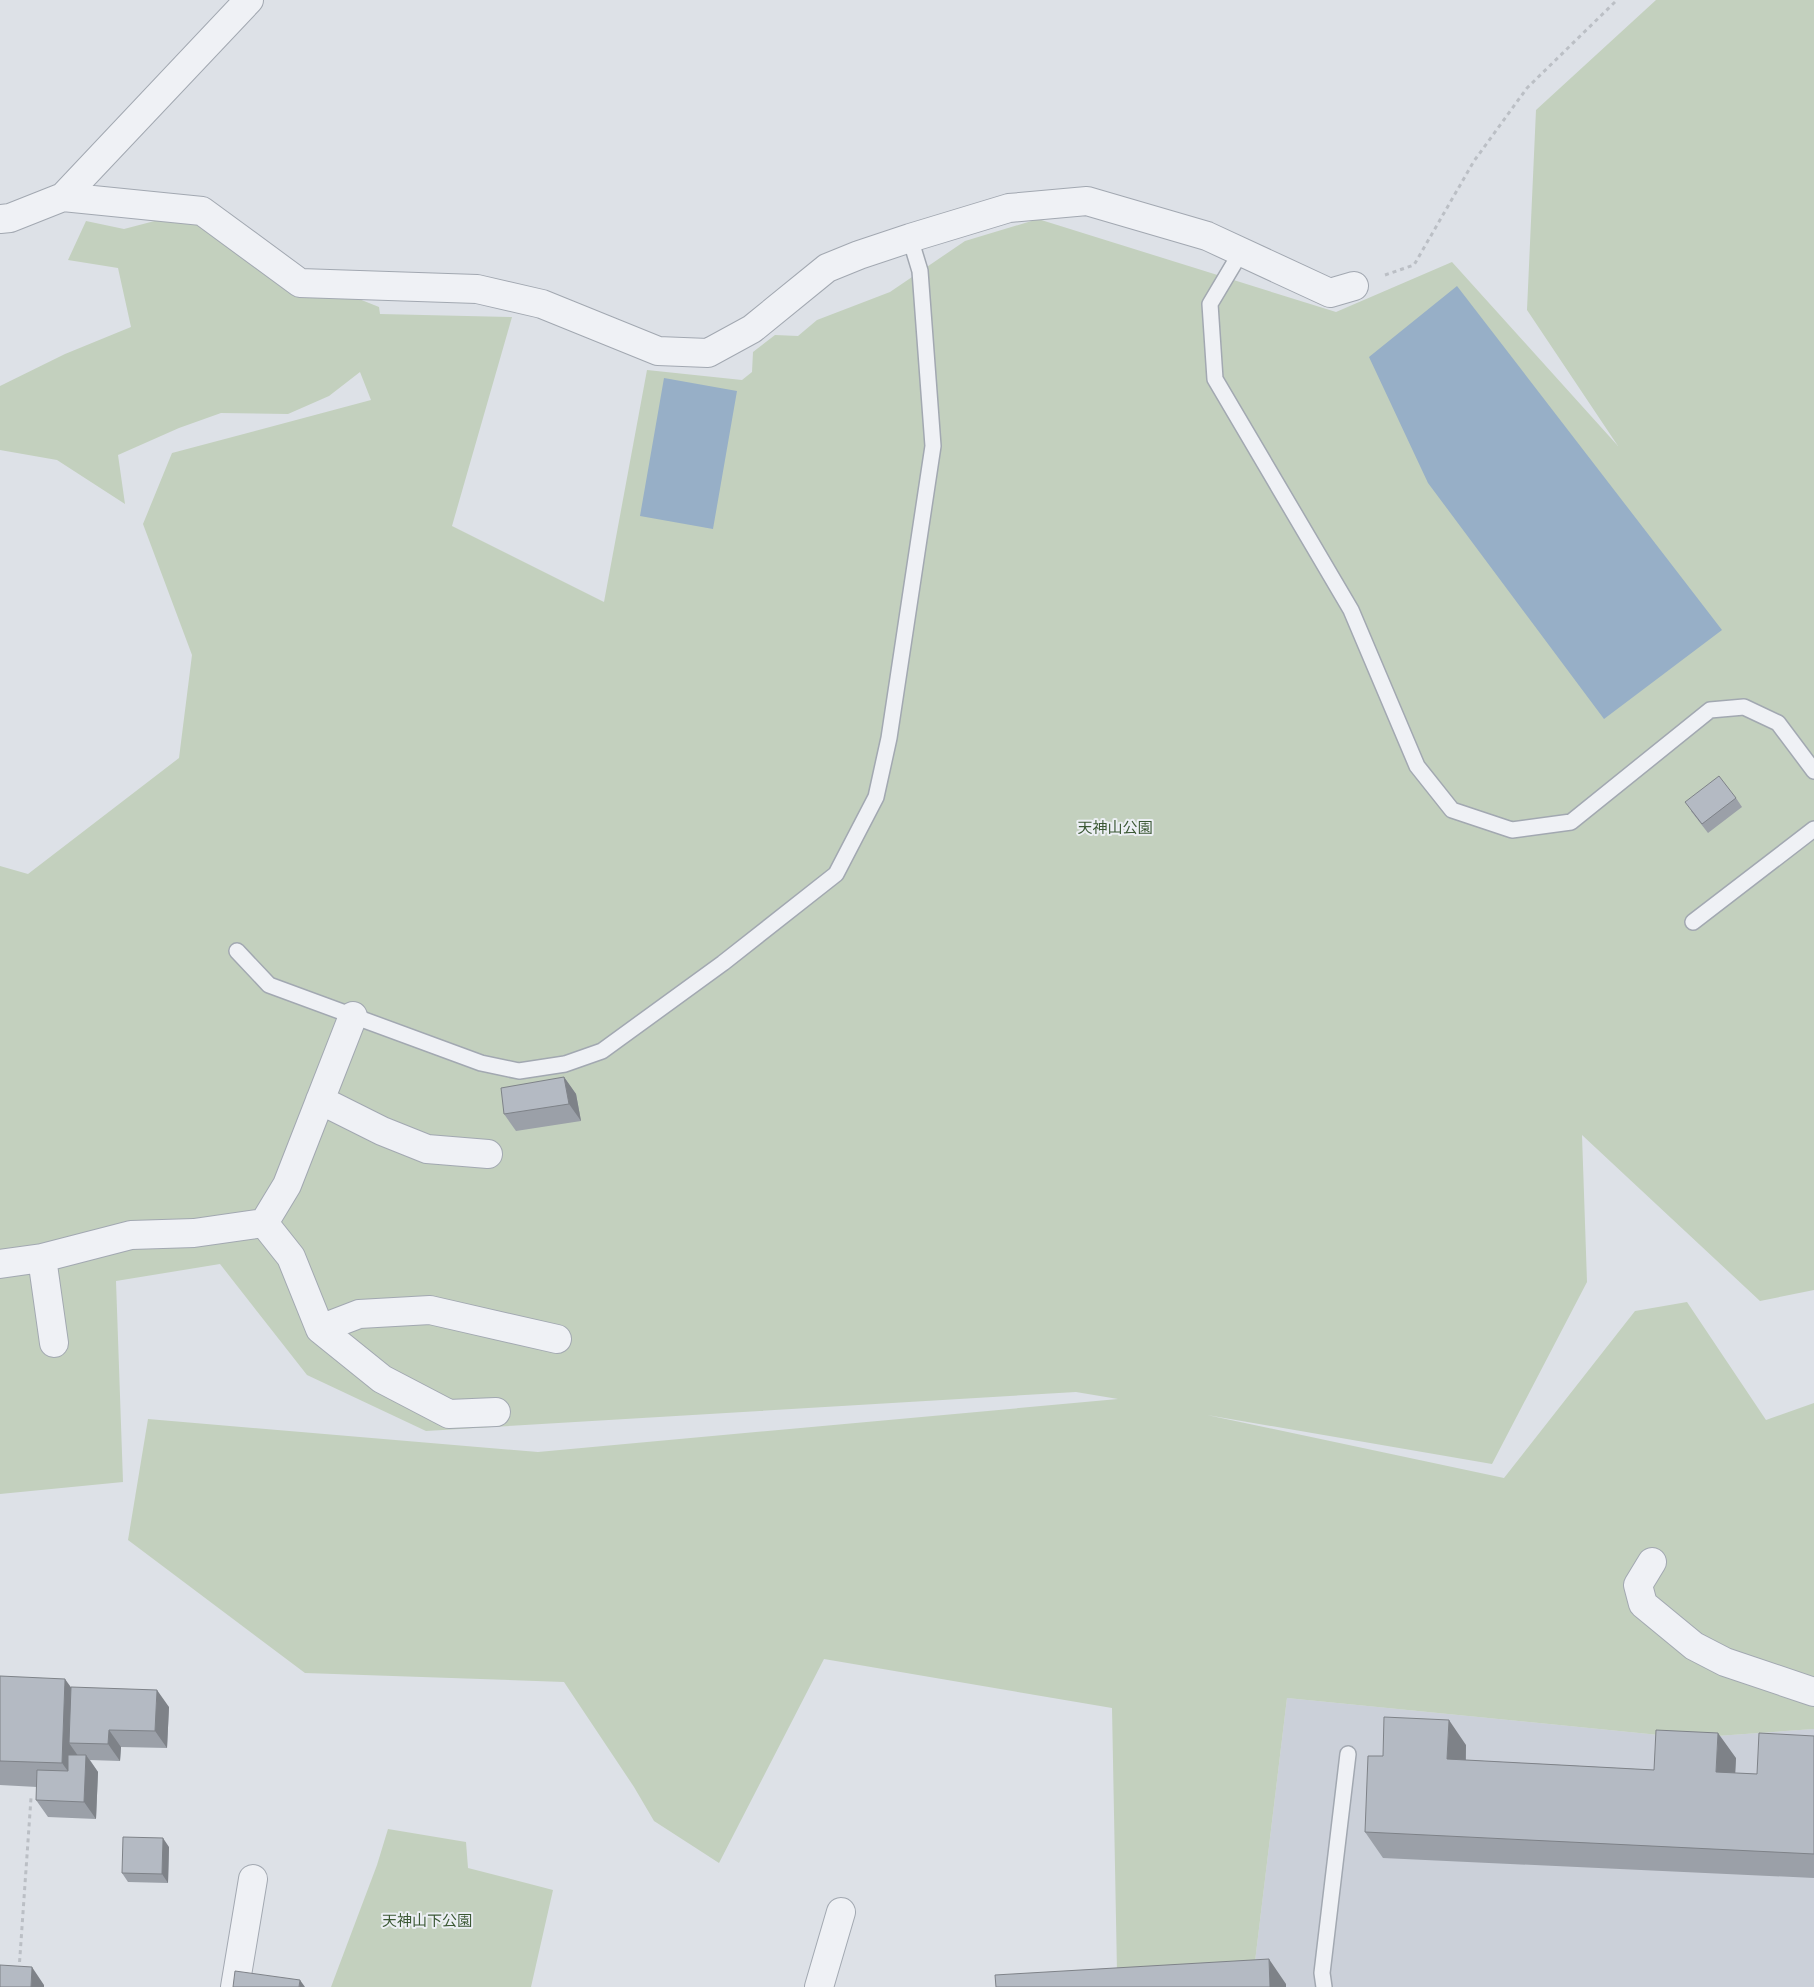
<svg xmlns="http://www.w3.org/2000/svg" width="1814" height="1987" font-family="Raleway,'Noto Sans JP',sans-serif">
  <style>
    .built { fill: #cbd0d9 }
    .green { fill: #c3d0be }
    .water { fill: #97afc7 }
    .lines { fill: none; stroke-linecap: round; stroke-linejoin: round }
    .service-casing { stroke: #a2a8b1; stroke-width: 18 }
    .minor-casing { stroke: #a2a8b1; stroke-width: 30 }
    .path { stroke: #bbbfc5; stroke-width: 3; stroke-dasharray: 4 4; stroke-linecap: butt }
    .service { stroke: #eff1f5; stroke-width: 15 }
    .minor { stroke: #eff1f5; stroke-width: 28 }
    .wall { fill: #9ba0a8 }
    .shaded-wall { fill: #7e8288 }
    .building { fill: #b4bac3; stroke: #7e8288 }
    .labels { text-anchor: middle; stroke-width: 4; stroke-linejoin: round; paint-order: stroke }
    .park-label { font-size: 15px; fill: #3b5834; stroke: #eceff4 }
  </style>
  <rect width="100%" height="100%" fill="#dde1e7"/>
  <!-- built -->
  <path class="built" d="M1287,1698L1689,1738L1814,1729V1987H1015L1253,1978Z"/>
  <!-- green -->
  <path class="green" d="M1656,0H1814V1290L1760,1301L1582,1135L1587,1282L1492,1464L1207,1415L1504,1478L1635,1311L1687,1302L1766,1420L1814,1403V1729L1689,1738L1287,1698L1253,1978L1117,1972L1112,1708L824,1659L719,1863L654,1821L634,1787L564,1682L305,1673L128,1540L148,1419L538,1452L1118,1399L1076,1392L426,1431L307,1375L220,1264L116,1281L123,1482L0,1494V866L28,874L179,758L192,655L143,524L172,453L371,400L360,372L329,396L288,414L221,413L179,428L118,455L125,504L57,460L0,450V386L65,354L131,327L118,268L68,260L86,221L124,229L166,218L197,222L349,295L379,307L380,314L512,317L452,526L604,602L647,370L742,380L752,372L753,352L775,335L798,336L817,320L890,292L965,241L1038,219L1336,312L1452,262L1618,446L1527,310L1536,110Z
    M388,1829L466,1842L468,1868L553,1890L531,1987H331L377,1865Z"/>
  <!-- water -->
  <path class="water" d="M1457,286L1722,630L1604,719L1428,483L1369,357Z
    M664,378L737,391L713,529L640,516Z"/>
  <g class="lines">
    <!-- service casing -->
    <g class="service-casing">
      <path id="service" d="M1241,252L1210,304L1215,379L1351,610L1417,766L1452,810L1512,830L1571,822L1710,710L1744,707L1778,723L1814,771
        M1693,922L1814,829
        M237,951L269,985L481,1063L519,1071L565,1064L602,1051L723,963L836,874L876,797L889,738L933,446L920,271L910,238
        M1324,1987L1322,1973L1348,1754"/>
    </g>
    <!-- minor casing -->
    <g class="minor-casing">
      <path id="minor" d="M63,197L249,0
        M0,219L10,218L63,197L202,211L300,283L477,289L542,304L658,351L708,353L752,329L827,268L859,255L910,238L1009,208L1087,201L1207,236L1330,293L1354,286
        M320,1100L382,1131L427,1149L488,1154
        M264,1223L291,1257L320,1329L382,1379L449,1414L496,1412
        M264,1223L287,1185L353,1016
        M42,1258L54,1343
        M0,1264L42,1258L131,1235L194,1233L264,1223
        M320,1329L359,1314L430,1310L557,1339
        M1652,1562L1638,1585L1643,1604L1694,1646L1725,1662L1814,1692
        M235,1987L253,1879
        M819,1987L841,1912"/>
    </g>
    <!-- path -->
    <path class="path" d="M1385,275L1414,265L1474,161L1527,88L1617,0
      M19,1970L31,1798"/>
    <!-- service -->
    <use href="#service" class="service"/>
    <!-- minor -->
    <use href="#minor" class="minor"/>
  </g>
  <!-- wall -->
  <path class="wall" d="M1736,798L1742,807L1708,833L1691,811Z
    M564,1077L576,1094L581,1121L516,1131L504,1114Z
    M0,1676L71,1687L169,1707L167,1748L121,1747L120,1761L90,1760L98,1772L96,1819L48,1817L36,1800L37,1787L0,1785Z
    M1814,1736V1878L1383,1858L1365,1832L1383,1756L1466,1745V1760L1654,1770L1736,1758L1735,1773L1757,1774Z
    M169,1847L168,1883L128,1882L122,1873Z"/>
  <!-- shaded-wall -->
  <path class="shaded-wall" d="M564,1077L576,1094L581,1121L569,1104Z
    M65,1679L83,1704L69,1743L81,1760L80,1788L62,1763Z
    M157,1690L169,1707L167,1748L155,1731Z
    M1449,1720L1466,1745L1465,1784L1447,1759Z
    M109,1730L121,1747L120,1761L108,1744Z
    M1718,1733L1736,1758L1734,1798L1716,1772Z
    M86,1755L98,1772L96,1819L84,1802Z
    M163,1838L169,1847L168,1883L162,1874Z
    M1269,1959L1286,1984V1987H1270Z
    M32,1967L44,1985V1987H31Z
    M300,1980L305,1987H299Z"/>
  <!-- building -->
  <path class="building" d="M1719,776L1736,798L1702,824L1685,802Z
    M564,1077L569,1104L504,1114L501,1088Z
    M0,1676L65,1679L62,1763L0,1761Z
    M71,1687L157,1690L155,1731L109,1730L108,1744L69,1743Z
    M1384,1717L1449,1720L1447,1759L1654,1770L1656,1730L1718,1733L1716,1772L1757,1774L1759,1733L1814,1736V1854L1365,1832L1368,1756H1383Z
    M68,1755H86L84,1802L36,1800L37,1770L68,1771Z
    M123,1837L163,1838L162,1874L122,1873Z
    M1269,1959L1270,1987H996L995,1975Z
    M0,1965L32,1967L31,1987H0Z
    M235,1971L300,1980L299,1987H233Z"/>
  <g class="labels">
    <!-- park labels -->
    <g class="park-label">
      <text x="1115" y="833">天神山公園</text>
      <text x="427" y="1926">天神山下公園</text>
    </g>
  </g>
</svg>
